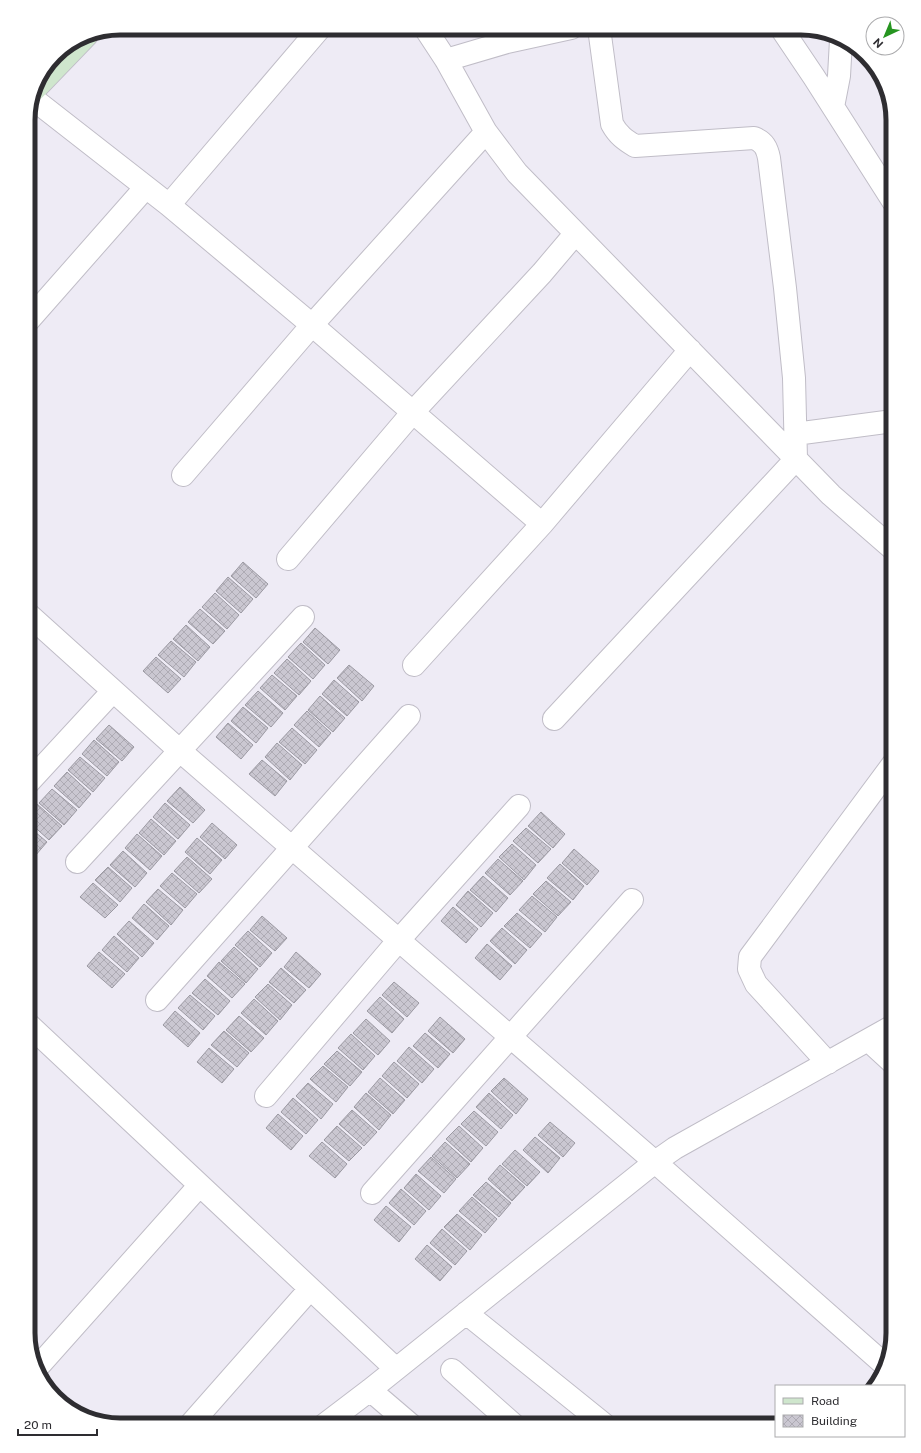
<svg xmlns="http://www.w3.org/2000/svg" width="921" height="1453" font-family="'Public Sans',sans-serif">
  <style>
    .building { fill: url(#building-cross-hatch); stroke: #9b99a2 }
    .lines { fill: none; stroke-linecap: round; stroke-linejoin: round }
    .street-casing { stroke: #c0bdc7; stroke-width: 24 }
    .secondary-casing { stroke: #c0bdc7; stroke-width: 24 }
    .street { stroke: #fff; stroke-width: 22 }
    .secondary { stroke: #cfe6cd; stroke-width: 22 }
    .rim { fill: none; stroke: #2e2d31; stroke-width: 5 }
  </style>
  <defs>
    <pattern id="building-cross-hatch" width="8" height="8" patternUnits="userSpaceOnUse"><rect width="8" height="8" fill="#cac7d1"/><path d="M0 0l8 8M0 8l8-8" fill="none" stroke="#aeabb4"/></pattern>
  </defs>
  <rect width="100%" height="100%" fill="#eeebf5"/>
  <!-- building -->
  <path class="building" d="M243,562L268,584L256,598L231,576Z
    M228,577L253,599L241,613L216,591Z
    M215,593L239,615L227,629L202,607Z
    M200,609L225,631L213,644L188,622Z
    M186,625L210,647L198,661L173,639Z
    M315,628L340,650L328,664L303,642Z
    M171,641L196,662L184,677L158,655Z
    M301,643L325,665L313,679L288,657Z
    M156,657L181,679L168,693L143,671Z
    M287,659L311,681L299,695L274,673Z
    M349,665L374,686L362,701L337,678Z
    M272,675L297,696L285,710L260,688Z
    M334,680L359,702L347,716L322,694Z
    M258,691L283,713L271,727L245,705Z
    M320,696L345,718L333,732L308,710Z
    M243,707L268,728L256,743L231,721Z
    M307,711L331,733L319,747L294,725Z
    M228,723L253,745L241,759L216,737Z
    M109,725L134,747L122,761L96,739Z
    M292,728L317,750L305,764L279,742Z
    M94,740L119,762L107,776L82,754Z
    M277,743L302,765L290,780L265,757Z
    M80,757L105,778L93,792L68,770Z
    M262,760L287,781L275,796L249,774Z
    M67,772L91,794L79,808L54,786Z
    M180,787L205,810L193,823L167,801Z
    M52,789L77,810L64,825L39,803Z
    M165,803L190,825L178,839L153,817Z
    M37,804L62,826L49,840L28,821V814Z
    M541,812L565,834L553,848L528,826Z
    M151,819L176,841L164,855L139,833Z
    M212,823L237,845L225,859L200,837Z
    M28,826L47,842L35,856L28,850Z
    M526,828L551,849L538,863L513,841Z
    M137,834L162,856L150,870L125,848Z
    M197,838L222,860L210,874L185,852Z
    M512,844L536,865L524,880L499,857Z
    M574,849L599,871L587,885L562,863Z
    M123,851L147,873L135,887L110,865Z
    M187,857L212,879L199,893L174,871Z
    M498,859L523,881L510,895L485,873Z
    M560,864L584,886L573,900L547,878Z
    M108,867L132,888L120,902L95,880Z
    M172,873L197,894L185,908L160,886Z
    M483,876L508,898L496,912L470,890Z
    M546,881L571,902L558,916L533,894Z
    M93,883L118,905L105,918L80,897Z
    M158,889L183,910L171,925L146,902Z
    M468,891L493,913L481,927L456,905Z
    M532,896L557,917L545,932L519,910Z
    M144,904L169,926L157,940L132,918Z
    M453,907L478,929L466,943L441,921Z
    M517,913L542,934L530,948L504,926Z
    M262,916L287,938L275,951L250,930Z
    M129,921L154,943L142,957L117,934Z
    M502,928L527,950L515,964L490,941Z
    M248,931L272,953L260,967L235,945Z
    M114,936L139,958L127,972L102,950Z
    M487,944L512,966L500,980L475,958Z
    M234,947L258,969L246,983L221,961Z
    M99,952L125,974L112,988L87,966Z
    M296,952L321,974L309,988L284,967Z
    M219,962L245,984L232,998L207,976Z
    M281,968L306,990L294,1003L269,982Z
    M205,979L230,1001L218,1015L192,993Z
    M394,982L419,1003L407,1017L382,995Z
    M268,984L292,1005L280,1020L255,997Z
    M190,995L215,1016L203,1030L178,1008Z
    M380,997L404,1019L392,1033L367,1011Z
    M254,999L278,1021L266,1035L241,1013Z
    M175,1011L200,1033L188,1047L163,1025Z
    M239,1016L264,1038L251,1052L226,1030Z
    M440,1017L465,1039L453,1053L428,1031Z
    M366,1019L390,1041L378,1055L353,1033Z
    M224,1031L249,1053L237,1067L211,1045Z
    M425,1033L450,1054L438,1068L413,1046Z
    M351,1034L375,1056L363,1070L338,1048Z
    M409,1047L434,1069L422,1083L397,1061Z
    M209,1048L234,1069L222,1083L197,1062Z
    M337,1051L362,1072L350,1086L324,1064Z
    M394,1062L419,1084L407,1098L382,1076Z
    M323,1066L348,1087L336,1102L310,1079Z
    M380,1078L405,1100L393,1114L368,1092Z
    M504,1078L528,1099L516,1114L491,1091Z
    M308,1083L333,1104L321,1119L296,1096Z
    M366,1093L391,1115L379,1130L354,1107Z
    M489,1093L513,1115L501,1129L476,1107Z
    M293,1098L318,1120L306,1134L281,1112Z
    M352,1110L377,1132L364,1146L339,1124Z
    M474,1111L498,1132L486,1146L461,1124Z
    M278,1114L303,1136L291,1150L266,1128Z
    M550,1122L575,1143L563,1157L538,1135Z
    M337,1126L362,1148L349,1161L324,1140Z
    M459,1126L483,1148L471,1162L446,1139Z
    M535,1137L560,1158L548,1173L523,1150Z
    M322,1142L347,1164L335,1178L309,1156Z
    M445,1142L470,1164L457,1178L432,1156Z
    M515,1150L540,1172L527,1186L502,1164Z
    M431,1157L456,1179L444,1193L418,1171Z
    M500,1165L525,1187L512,1201L488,1179Z
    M416,1174L441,1196L429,1210L404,1188Z
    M486,1182L511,1203L499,1217L473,1195Z
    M401,1189L426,1211L414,1225L389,1203Z
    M472,1197L497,1219L485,1233L459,1211Z
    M386,1206L411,1227L399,1242L374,1220Z
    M457,1214L482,1235L470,1250L444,1227Z
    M442,1229L467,1251L455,1265L430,1243Z
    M427,1245L452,1267L440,1281L415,1259Z"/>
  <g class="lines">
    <!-- street casing -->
    <g class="street-casing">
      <path id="street" d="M425,28L446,60L486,132L517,173L831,495L893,549
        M781,28L814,77L893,201
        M446,60L507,42L571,28
        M32,98L169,205L312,325L542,524
        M833,107L839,76L841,40
        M169,205L320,28
        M28,321L146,187
        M795,434L893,421
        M183,475L312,325L486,132
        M288,559L413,412L542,273L575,234
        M28,614L179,750L655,1162L884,1364
        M414,665L542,524L690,350
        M554,719L796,459L794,378L785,288L769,158C767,148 764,142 754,138L635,146C625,140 618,135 612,124L599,28
        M28,783L113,691
        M77,862L303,617
        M157,1000L409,716
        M28,1024L396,1369
        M869,1041L893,1063
        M828,1063L756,984L749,969L750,957L893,764
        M266,1096L398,941L519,806
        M372,1193L632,900
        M466,1313L605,1425
        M36,1369L199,1186
        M452,1370L514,1425
        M370,1390L411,1425
        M190,1425L310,1289
        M324,1425L370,1390L655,1162L675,1148L893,1026"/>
    </g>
    <!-- secondary casing -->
    <g class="secondary-casing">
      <path id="secondary" d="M35,89L87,35"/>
    </g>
    <!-- street -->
    <use href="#street" class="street"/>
    <!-- secondary -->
    <use href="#secondary" class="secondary"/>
  </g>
  <!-- crop -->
  <path d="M0 0H921V1453H0ZM120 35H801A85 85 0 0 1 886 120V1333A85 85 0 0 1 801 1418H120A85 85 0 0 1 35 1333V120A85 85 0 0 1 120 35Z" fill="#fff" fill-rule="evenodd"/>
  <path class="rim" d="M120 35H801A85 85 0 0 1 886 120V1333A85 85 0 0 1 801 1418H120A85 85 0 0 1 35 1333V120A85 85 0 0 1 120 35Z"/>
  <!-- legend -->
  <rect x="775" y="1385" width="130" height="52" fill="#ffffff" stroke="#ababad"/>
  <rect x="783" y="1398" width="20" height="6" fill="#cfe6cd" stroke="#ababad"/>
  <text x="811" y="1405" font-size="12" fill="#2e2d31">Road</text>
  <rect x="783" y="1415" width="20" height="12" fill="url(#building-cross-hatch)" stroke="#ababad"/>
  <text x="811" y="1425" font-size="12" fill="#2e2d31">Building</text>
  <!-- north arrow -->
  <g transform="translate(885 36) rotate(224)"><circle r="19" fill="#ffffff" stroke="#ababad"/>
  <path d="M0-3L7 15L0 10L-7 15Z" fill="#269520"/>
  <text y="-6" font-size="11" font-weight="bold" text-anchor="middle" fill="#2e2d31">N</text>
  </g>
  <!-- scale -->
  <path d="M18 1429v6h79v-6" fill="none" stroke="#2e2d31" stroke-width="2"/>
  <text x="24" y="1429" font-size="12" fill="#2e2d31" stroke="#ffffff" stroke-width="3" paint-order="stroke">20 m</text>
</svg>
